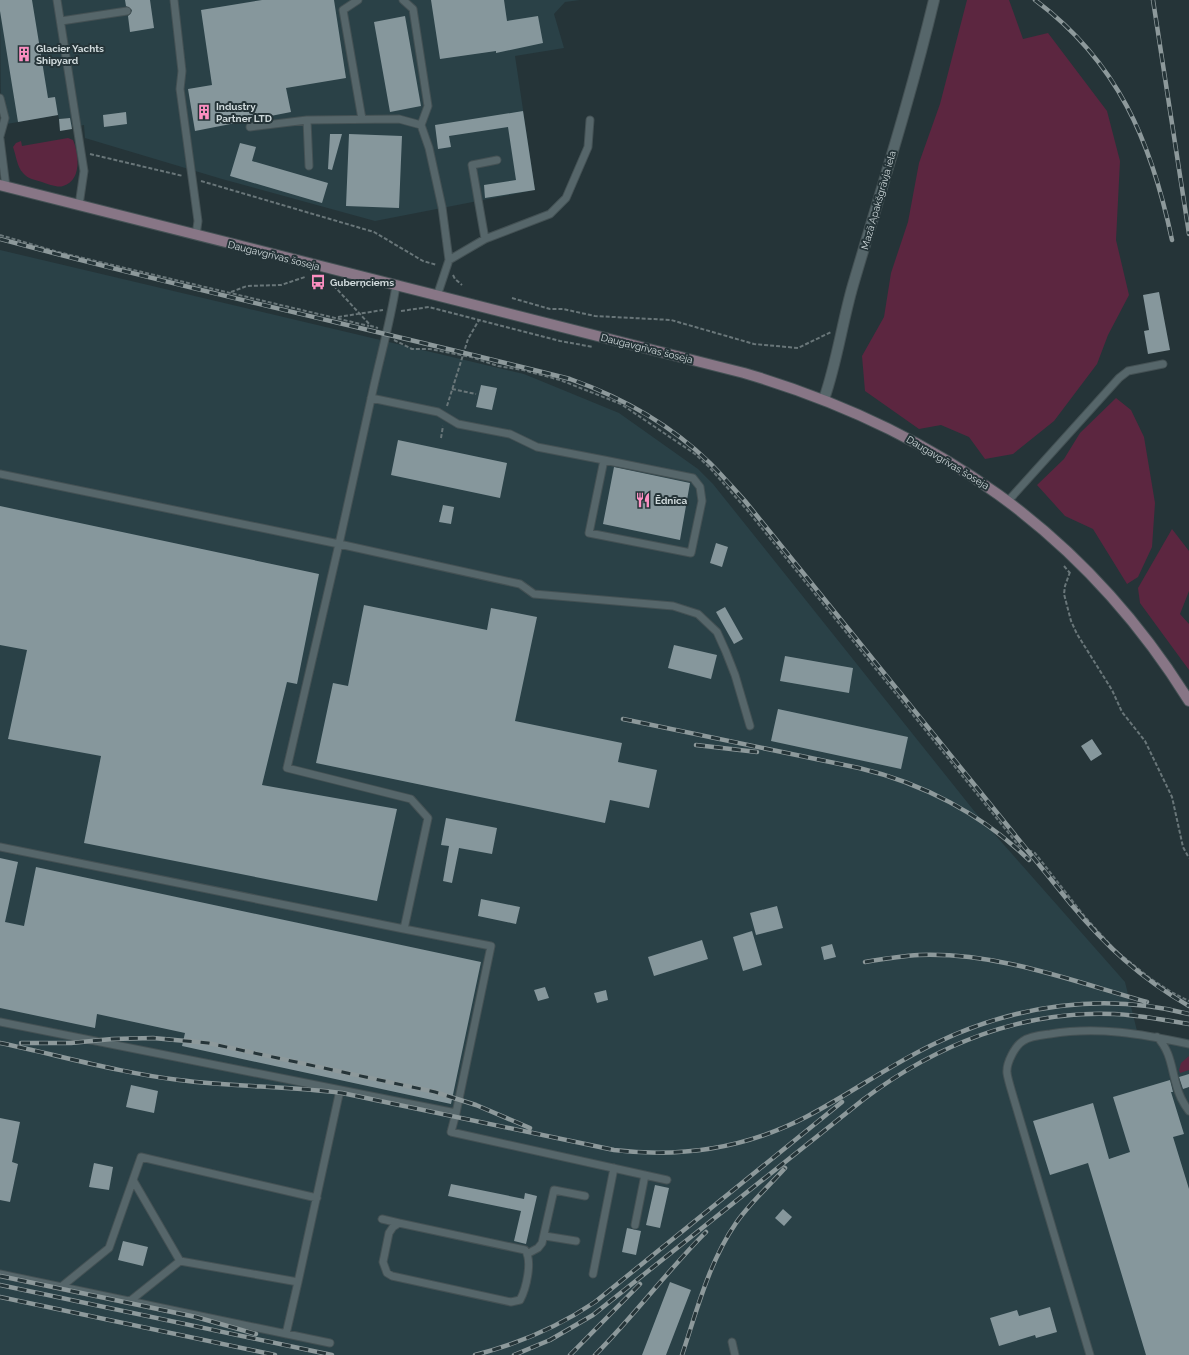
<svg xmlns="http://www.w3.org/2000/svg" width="1189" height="1355" font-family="Raleway,sans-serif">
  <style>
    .built { fill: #2a4147 }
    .green { fill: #5c2640 }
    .building { fill: #86979c }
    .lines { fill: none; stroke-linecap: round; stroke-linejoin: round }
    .lane-casing { stroke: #445154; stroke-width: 9 }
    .street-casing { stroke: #445154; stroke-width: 12 }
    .secondary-casing { stroke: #445154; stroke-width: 12 }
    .path { stroke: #697679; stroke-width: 2; stroke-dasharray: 4 2; stroke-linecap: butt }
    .lane { stroke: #56666a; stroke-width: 7 }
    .street { stroke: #56666a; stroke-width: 10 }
    .secondary { stroke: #887686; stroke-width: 10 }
    .rail-casing { stroke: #8d999b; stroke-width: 4.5 }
    .rail { stroke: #253438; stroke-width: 3; stroke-dasharray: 9; stroke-linecap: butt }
    .labels { text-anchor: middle; stroke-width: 4; stroke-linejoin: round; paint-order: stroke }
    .poi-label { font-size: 10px; font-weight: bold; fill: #d1dbdd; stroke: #253438; text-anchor: start }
    .street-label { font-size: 10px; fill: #d1dbdd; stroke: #253438 }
  </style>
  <rect width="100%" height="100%" fill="#253438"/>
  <!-- built -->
  <path class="built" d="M0,0H580L565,2L554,14L564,48L515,56L535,190L375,221L222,179L85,138L84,125L71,127L70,118L59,119L58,115L1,125Z
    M0,250L524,374L619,413L698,469L713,484L975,812L1125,982L1137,1031L1189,1039V1355H0Z"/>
  <!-- green -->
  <path class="green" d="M967,0H1009L1023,39L1048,33L1107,111L1120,161L1116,240L1129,295L1108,335L1097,364L1054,421L1013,454L985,459L969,437L941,425L919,429L865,391L862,356L884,317L891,273L908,222L919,163L940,104Z
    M68,138L73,140C79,154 82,181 63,186C58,188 48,184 42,182C35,180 28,179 23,173C17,167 16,155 13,147L16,143L21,141L22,146Z
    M1116,398L1131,410L1144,437L1155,503L1152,547L1138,577L1127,584L1093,529L1065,516L1037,485L1064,459L1080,433Z
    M1172,529L1189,551V591L1180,614L1189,624V670L1140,603L1138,588Z
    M1189,1056V1070L1180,1073L1179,1070L1181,1063Z"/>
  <!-- building -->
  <path class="building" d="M0,0H32L48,98L55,97L58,115L18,122L0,11Z
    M125,0H150L154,28L130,32L128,16L131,13L132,10L126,6Z
    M262,0H334L346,78L286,88L291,112L195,131L188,89L212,85L201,10Z
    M431,0H504L507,21L538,16L543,43L496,53V51L440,59Z
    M405,16L421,106L390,112L374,22Z
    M523,111L535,190L485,198L484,185L516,180L508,127L449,136L451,147L438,149L435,125Z
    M126,112L127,124L104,127L103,115Z
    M70,118L72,129L60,131L59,119Z
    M330,134H342L332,170L328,169Z
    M349,134L402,136L399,208L346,206Z
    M240,143L256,147L252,161L328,183L322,203L230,176Z
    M1159,292L1170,350L1148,354L1144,331L1149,330L1143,295Z
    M481,385L497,388L492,410L476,407Z
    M398,440L507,463L500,498L391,475Z
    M614,467L690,483L680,540L603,524Z
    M443,505L454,507L451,524L439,522Z
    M0,506L319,574L297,684L287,682L262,785L397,809L377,901L84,843L101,756L8,739L27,650L0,645Z
    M716,543L728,547L722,567L710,563Z
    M364,605L487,630L491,608L537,617L515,721L622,743L618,762L657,770L649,808L610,800L605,823L316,763L333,683L348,686Z
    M725,607L743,639L734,644L716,612Z
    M674,645L717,655L711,679L668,668Z
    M785,656L853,668L849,693L780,681Z
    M778,709L908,737L901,769L771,741Z
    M1092,739L1102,754L1091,761L1081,746Z
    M446,818L497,828L492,854L459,848L452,883L443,881L449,846L441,845Z
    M0,858L18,862L5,922L24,926L36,867L481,962L451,1104L182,1046L185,1033L97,1014L95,1028L0,1008Z
    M481,899L520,907L516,924L478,916Z
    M777,906L783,928L756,935L750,913Z
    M752,931L762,965L743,971L733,937Z
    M702,940L708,959L654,976L648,957Z
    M832,944L836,957L824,960L821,947Z
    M545,987L549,998L538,1001L534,990Z
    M606,990L608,1000L597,1003L594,993Z
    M1189,1074V1087L1183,1089L1179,1077Z
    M1170,1080L1173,1092H1171L1184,1134L1173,1137L1189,1189V1355H1146L1088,1163L1050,1175L1033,1121L1093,1103L1109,1159L1130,1152L1113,1097Z
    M131,1085L158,1091L154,1113L126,1107Z
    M0,1118L20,1122L12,1162L18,1164L10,1202L0,1200Z
    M94,1163L113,1167L109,1190L89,1187Z
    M451,1184L524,1199L525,1193L537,1196L526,1244L514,1241L521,1211L448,1196Z
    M655,1185L669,1188L660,1228L646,1225Z
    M783,1209L792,1217L784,1226L775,1218Z
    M627,1228L641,1231L636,1255L622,1252Z
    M123,1241L148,1247L143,1266L118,1260Z
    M670,1282L691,1290L666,1355H642Z
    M1050,1307L1057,1332L1036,1338L1035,1335L999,1346L990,1318L1017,1310L1019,1316Z"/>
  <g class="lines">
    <!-- lane casing -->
    <g class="lane-casing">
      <path id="lane" d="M57,0L84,171L79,205
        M174,0L182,71L180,89L198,221L196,235
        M358,0L343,10L362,119
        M403,0L413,9L428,106L421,125
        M61,21L127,11
        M0,98L5,118L0,136
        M307,120L309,166
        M250,127L307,120L399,119L421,125L429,148L442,207L449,260L437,296
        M0,139L6,187
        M485,239L472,165L497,160
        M449,260L485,239L550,214L566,198L588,147L590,120
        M396,286C390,324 379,361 371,399C360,447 350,496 339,544L520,584L534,594L673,606L698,614L717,632L726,652L735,675L750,726
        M371,398L438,412L458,424L510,434L537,447L604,460L589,533L691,553L702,501L700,487L693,478L604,460
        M0,474L339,544L287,768L411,799L428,818L404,929L491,946L456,1113L0,1022
        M1008,501L1119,378L1128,371L1163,364
        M0,847L404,929
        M1157,1037C1174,1054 1171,1077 1181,1098C1183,1102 1186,1107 1189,1111
        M456,1113L451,1132L667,1180
        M133,1180L180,1261
        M382,1219L399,1223
        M399,1223L525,1250C533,1261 526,1289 520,1300L511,1302L392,1276L387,1273L383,1262L389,1233L393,1227Z
        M635,1225L645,1175
        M545,1236L576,1241
        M527,1254L538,1248L542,1243L554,1190L585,1196
        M0,1274L330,1343
        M593,1274L614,1168
        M61,1287L109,1248L141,1157L317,1198
        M130,1301L180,1261L298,1282L340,1090
        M286,1334L298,1282
        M732,1342L735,1355
        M1090,1355L1013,1096C1011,1089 1008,1080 1007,1073C1006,1063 1015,1046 1023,1041C1030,1036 1042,1035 1050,1034C1098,1026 1142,1034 1189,1044"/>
    </g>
    <!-- street casing -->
    <g class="street-casing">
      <path id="street" d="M824,399C837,362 842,323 853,285C881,190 911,96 934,0"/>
    </g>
    <!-- secondary casing -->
    <g class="secondary-casing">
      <path id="secondary" d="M0,185L744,373C934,429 1084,532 1189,701"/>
    </g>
    <!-- path -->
    <path class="path" d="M90,154L183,176
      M201,181L374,232L423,261L437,265
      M0,235L58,252L369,326
      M453,275L455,279L462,285
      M335,285V287L371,326L378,328
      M231,292L247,286L281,285L305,277
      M512,298L550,309H563L595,316L671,320L754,344L798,348L831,332
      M401,311L429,307L479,320
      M338,317L383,310
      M394,340L412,349H430L471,357L498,366L523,370L560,380L621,404L695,454L709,467L747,510L1019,846L1035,853L1085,917L1115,950L1151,979L1173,993L1189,1001
      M452,389L476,394
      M447,406L468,339L479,320L560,341L593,347
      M441,438L443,426
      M1064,566L1070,573
      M1070,572L1065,586L1064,594L1071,621L1077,634L1112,690L1122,712L1145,741L1172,797L1183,847L1189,858"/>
    <!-- lane -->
    <use href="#lane" class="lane"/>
    <!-- street -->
    <use href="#street" class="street"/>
    <!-- secondary -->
    <use href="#secondary" class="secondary"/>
    <!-- rail casing -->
    <g class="rail-casing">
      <path id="rail" d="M1035,0C1118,62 1151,141 1172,240
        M1153,0L1189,234
        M0,239C189,290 380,331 570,379C621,397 671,425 710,463C722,475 733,488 745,501L1070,903C1106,946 1140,978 1189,1006
        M623,719L859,768C922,783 982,814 1029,860
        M696,745L757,752
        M865,962C883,959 901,956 919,955C998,952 1072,981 1147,1002
        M0,1043C58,1055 120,1073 179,1080C233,1087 288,1086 342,1093L614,1150C681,1158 746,1148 806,1117C850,1094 891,1064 936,1043C1015,1005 1104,992 1189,1014
        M21,1043H71L112,1039L153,1038L208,1043L435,1092L476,1105L530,1128
        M0,1276L196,1317L256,1334
        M0,1285L332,1355
        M0,1297L275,1355
        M475,1355C518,1344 558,1327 595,1302L842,1102
        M514,1355L550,1340L593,1315L864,1099C936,1045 1022,1010 1114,1014C1139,1015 1164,1020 1189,1024
        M570,1355L640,1284
        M595,1355C634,1316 667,1271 706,1232
        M682,1355C697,1310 709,1262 736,1223C750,1203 769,1186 785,1168"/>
    </g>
    <!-- rail -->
    <use href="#rail" class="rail"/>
  </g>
  <!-- icons -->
  <defs>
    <g id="building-bare" transform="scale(1.2)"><path d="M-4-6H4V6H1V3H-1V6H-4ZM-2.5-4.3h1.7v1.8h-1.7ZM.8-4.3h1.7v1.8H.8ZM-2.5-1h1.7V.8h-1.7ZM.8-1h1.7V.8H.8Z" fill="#fc8fc1" stroke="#253438" stroke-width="2.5" paint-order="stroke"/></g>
    <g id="bus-bare" transform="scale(1.2)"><path d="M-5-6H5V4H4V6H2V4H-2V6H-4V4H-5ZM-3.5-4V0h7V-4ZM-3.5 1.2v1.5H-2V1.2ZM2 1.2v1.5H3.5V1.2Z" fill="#fc8fc1" stroke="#253438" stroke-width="2.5" paint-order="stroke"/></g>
    <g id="restaurant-bare" transform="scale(1.2)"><path d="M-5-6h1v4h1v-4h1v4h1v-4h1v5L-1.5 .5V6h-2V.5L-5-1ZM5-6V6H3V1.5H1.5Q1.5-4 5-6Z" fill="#fc8fc1" stroke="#253438" stroke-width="2.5" paint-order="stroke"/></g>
  </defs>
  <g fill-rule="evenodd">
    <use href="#building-bare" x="24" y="54"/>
    <use href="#building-bare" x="204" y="112"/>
    <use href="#bus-bare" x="318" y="282"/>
    <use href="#restaurant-bare" x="643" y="500"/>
  </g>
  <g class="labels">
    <!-- poi labels -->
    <g class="poi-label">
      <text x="36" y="52">Glacier Yachts<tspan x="36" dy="12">Shipyard</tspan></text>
      <text x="216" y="110">Industry<tspan x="216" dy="12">Partner LTD</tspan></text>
      <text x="330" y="286">Guberņciems</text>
      <text x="655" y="504">Ēdnīca</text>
    </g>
    <!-- street labels -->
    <g class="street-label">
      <text transform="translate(878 200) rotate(-74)" y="4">Mazā Apakšgrāvja iela</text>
      <text transform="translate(274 255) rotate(14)" y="4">Daugavgrīvas šoseja</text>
      <text transform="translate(647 348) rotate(14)" y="4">Daugavgrīvas šoseja</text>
      <text transform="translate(948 462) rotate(31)" y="4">Daugavgrīvas šoseja</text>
    </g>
  </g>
</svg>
